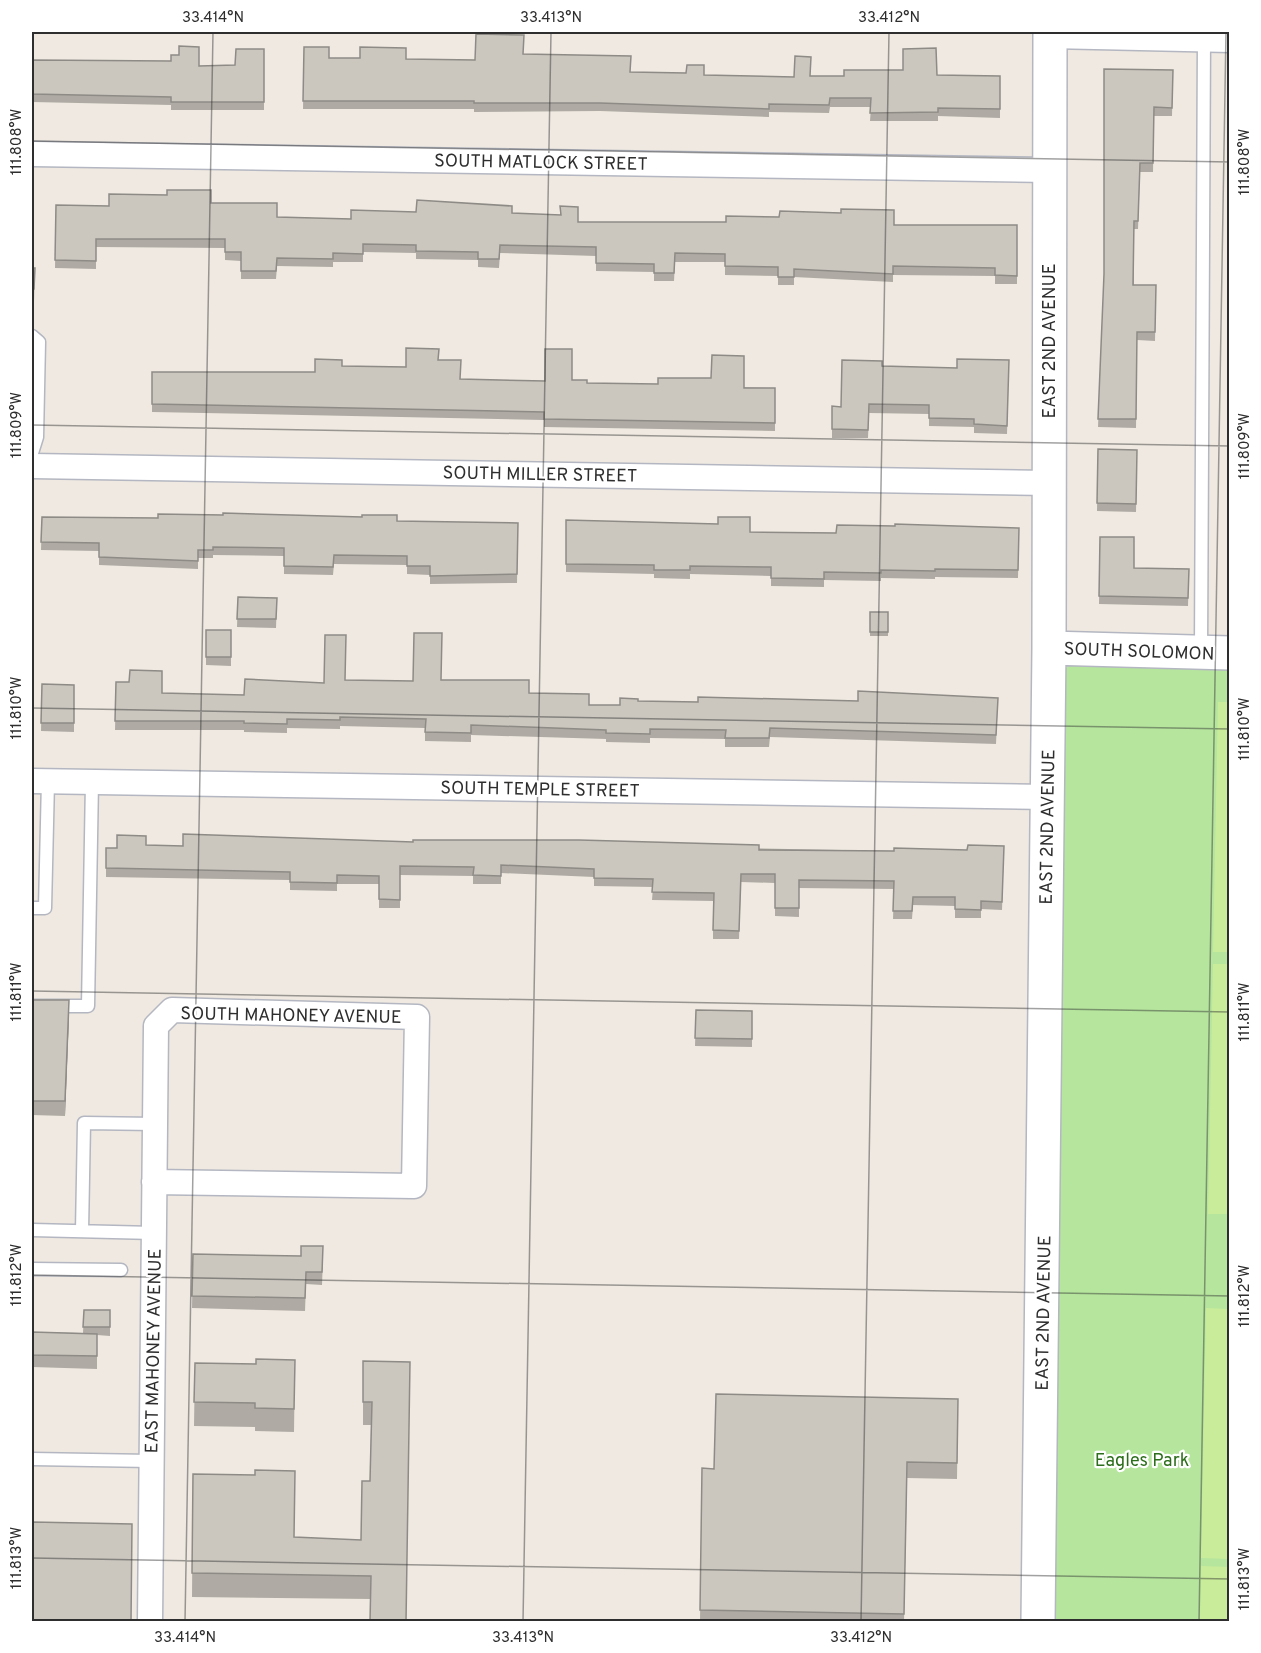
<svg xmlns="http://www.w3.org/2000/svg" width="1261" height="1653" font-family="Overpass,sans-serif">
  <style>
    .green { fill: #b6e59e }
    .pitch { fill: #c9ec9a }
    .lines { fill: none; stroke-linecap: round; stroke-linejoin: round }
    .lane-casing { stroke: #b4b7c1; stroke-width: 15 }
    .street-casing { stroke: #b4b7c1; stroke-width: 27 }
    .secondary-casing { stroke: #b4b7c1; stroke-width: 36 }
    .lane { stroke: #fff; stroke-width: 12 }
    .street { stroke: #fff; stroke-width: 24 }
    .secondary { stroke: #fff; stroke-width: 33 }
    .wall { fill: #afaba4 }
    .shaded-wall { fill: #8e8b86 }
    .building { fill: #cbc7bf; stroke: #8e8b86; stroke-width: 1.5 }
    .ticks { fill: none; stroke: #2e2e2e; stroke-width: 1.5; stroke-opacity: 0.45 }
    .labels { text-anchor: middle; stroke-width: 4.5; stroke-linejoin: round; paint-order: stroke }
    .street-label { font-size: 18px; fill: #2e2e2e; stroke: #fff }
    .park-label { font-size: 18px; fill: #2c6e1b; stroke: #fff }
    .neatline { fill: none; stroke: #2e2e2e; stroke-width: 2 }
    .ticks-label { font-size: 15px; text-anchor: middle; fill: #2e2e2e }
  </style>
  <rect width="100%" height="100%" fill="#efe9e1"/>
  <!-- green -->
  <path class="green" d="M1078,665L1229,669V1621L1052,1622L1063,672L1068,666Z"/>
  <!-- pitch -->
  <path class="pitch" d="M1218,702H1230L1229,952H1213Z
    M1213,964H1229V1214H1208Z
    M1206,1308L1229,1309V1559L1201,1558Z
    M1201,1566L1229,1567V1621H1200Z"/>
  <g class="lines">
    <!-- lane casing -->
    <g class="lane-casing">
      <path id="lane" d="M32,336L39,342L37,437L32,453
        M1201,651L1204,36
        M32,908H45L48,781
        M32,1006H88L92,782
        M32,1230L154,1233
        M82,1231L84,1123L155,1124
        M32,1269L121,1270
        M32,1459L151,1461"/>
    </g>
    <!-- street casing -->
    <g class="street-casing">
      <path id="street" d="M1050,36L1230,40
        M32,154L1050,170
        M32,466L1049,483
        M32,781L1048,797
        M150,1622C152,1423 153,1224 156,1026L172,1010L417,1017L414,1186L154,1182"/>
    </g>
    <!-- secondary casing -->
    <g class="secondary-casing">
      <path id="secondary" d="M1049,648L1230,653
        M1038,1622L1049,648L1050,32"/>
    </g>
    <!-- lane -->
    <use href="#lane" class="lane"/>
    <!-- street -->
    <use href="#street" class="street"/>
    <!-- secondary -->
    <use href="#secondary" class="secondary"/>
  </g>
  <!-- wall -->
  <path class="wall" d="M304,47L329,58L475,60L523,54L630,72L704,75L794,77L810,76H1000V118L938,116V121H870L871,107H830L829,113L769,112V117L600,111L474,112V109H303Z
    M264,49V110H171V105L32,102V60L199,66L235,65Z
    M1104,69L1173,70L1172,116H1154L1153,172H1140L1138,229H1134V285H1156L1155,341L1137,340L1136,428L1098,427L1104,274Z
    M211,203L277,217L351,219L512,213L560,215V206L578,222L894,225H1017V284H995V276L893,275V282L794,277V285H778V276L725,275V262H675L674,281H654V272L596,271V256L500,253L499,268L478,267V260L416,259V253L363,252V262H333V267L277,266L276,279H241V261L225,260V248L96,247V269L55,268L56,205L109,206Z
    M32,268H35L34,302H32Z
    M1009,360L1007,434L974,433V427L929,426V414L869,413L868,438H832V406L841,407L882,366L957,368Z
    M342,366L406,367L460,379L545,381L572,380L587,383L775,388V431L544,427V420L152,412V372H315Z
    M1098,449L1137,450L1136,512L1097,511Z
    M42,517L518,523L517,583L430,584V575L407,574V565L334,564L333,575L284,574V556L213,555V558H198V569L99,565V551L41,550Z
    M566,520L750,532L836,533L1019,528L1018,578L935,577V579L881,578V581L824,580V587L771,586V576L690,574V579L654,578V574L566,572Z
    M1100,537L1134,568L1189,569L1188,606L1099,604Z
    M238,597L277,598L276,628L237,627Z
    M870,612H888V636H870Z
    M206,630H231V666L206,665Z
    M345,680L413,681L441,680L529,693L589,705H620L638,701L698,702L858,701L998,698L996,744L770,737L769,747H725V739L650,738V743L606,742V739L471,735V742L425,741V728L340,726V729L287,728V733L244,732V730H115L116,682H129L162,693L244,695Z
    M42,684L74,685V732L41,731Z
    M413,842L894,851L967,850L1004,846L1002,910L981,909V918H955V906L913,905L912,919H893L894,889L799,888V917L775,916V883L741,882L739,939H713V901L652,900L653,887L594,886V877L501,873V884H473V876L400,875V908H379V884H337V891L290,890V880L106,877V848H117L146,845L183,846Z
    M32,1000L69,1015L65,1116L32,1115Z
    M696,1010L752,1011V1047L695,1046Z
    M193,1254L323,1259L322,1285L306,1284L305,1311L192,1308Z
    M84,1310H110V1336L97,1335V1369L32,1367V1332L83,1333Z
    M295,1360L294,1432L255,1431V1427L194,1426L195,1363L256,1364Z
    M363,1361L410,1362L371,1599L192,1597L193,1474L294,1537L361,1540L370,1481L371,1425H363Z
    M958,1399L957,1479L907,1478L904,1622H700L702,1468L714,1469Z"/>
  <!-- shaded-wall -->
  <path class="shaded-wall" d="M69,1000V1015L65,1116V1101Z"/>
  <!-- building -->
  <path class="building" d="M476,34L524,35L523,54L631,56L630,72L686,73L687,65H704V75L794,77L795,56L811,57L810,76H844V70H903V49L936,48L937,75L1000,76V109L938,108V112L870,113L871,98H830L829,105L769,104V109L600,103H474V101H303L304,47H329V58H360V47L406,48V59L475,60Z
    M179,46L199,47V66L235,65L236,49H264V102H171V97L32,94V60L171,61V55H179Z
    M1104,69L1173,70L1172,108L1154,107L1153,163H1140L1138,221H1134L1133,285H1156L1155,332H1137L1136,419H1098L1104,274Z
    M167,190H211V203H277V217L351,219V210L416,212L417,200L512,206V213L561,215L560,206L578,207V222H726V216L779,217L780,211L841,213V209L894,210V225H1017V276L995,275V268L893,266V274L794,269V277H778V267L725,266V254L675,253L674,273H654V264L596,263V247L500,245L499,259H478V252L416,251V245L363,244V254L333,253V259L277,258L276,271H241V252H225V239H96V261L55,260L56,205L109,206V194L167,195Z
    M32,268H35L34,289H32Z
    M406,348L439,349L438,360H461L460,379L545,381V349H572V380H587V383L658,384V378H711L712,355L744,356V388H775V423L544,419V412L152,404V372H315V359L342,360V366L406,367Z
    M957,359L1009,360L1007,426L974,424V419L929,418V405L869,404L868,430L832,429V406L841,407L842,360L882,361V366L957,368Z
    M1098,449L1137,450L1136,504L1097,503Z
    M223,513L362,517V515H397V521L518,523L517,574L430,576V566H407V556L334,555L333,567L284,566V548L213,547V550H198V561L99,557V543L41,542L42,517L158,518V514L223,515Z
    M718,517H750V532L836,533L837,525L895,526V524L1019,528L1018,570L935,569V571L881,570V573L824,572V579L771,578V567L690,566V570H654V565L566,564V520L718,524Z
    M1100,537H1134V568L1189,569L1188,598L1099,596Z
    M238,597L277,598L276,619H237Z
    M870,612H888V632H870Z
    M206,630H231V657H206Z
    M414,633H442L441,680H529V693L589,694V705H620V698L638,699V701L698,702V697L858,701V691L998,698L996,735L770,728L769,738H725L726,730L650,729V734L606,733V730L471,725V733L425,732L426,719L340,717V720L287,719V724L244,723V721H115L116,682H129L130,670L162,671V693L244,695L245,679L324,683L325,635H346L345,680L413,681Z
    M42,684L74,685V723H41Z
    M183,834L413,842V840H579L759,845V850L894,851V848L967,850L968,845L1004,846L1002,902L981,901V910L955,909V897H913L912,911H893L894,881L799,880V908H775V874H741L739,931L713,930L714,893L652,892L653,879L594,878V869L501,865V876L473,875L474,867L400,866V900L379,899V876L337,875V883L290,882V872L106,868V848H117V835L146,836V845L183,846Z
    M32,1000H69L65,1101H32Z
    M696,1010L752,1011V1039L695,1038Z
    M301,1246H323L322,1272H306L305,1298L192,1296L193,1254L301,1256Z
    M84,1310H110V1327H83Z
    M32,1332L97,1334V1356L32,1355Z
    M256,1359L295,1360L294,1409L255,1408V1403L194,1402L195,1363L256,1364Z
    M363,1361L410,1362L406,1622H370L371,1576L192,1573L193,1474L255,1475V1470L295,1471L294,1537L361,1540L362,1481H370L372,1402H363Z
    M716,1394L958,1399L957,1463L907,1462L904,1614L700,1610L702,1468L714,1469Z
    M32,1522L132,1524L131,1622H32Z"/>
  <!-- ticks -->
  <path class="ticks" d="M32,141L1230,162M32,425L1230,446M32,708L1230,729M32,991L1230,1012M32,1275L1230,1296M32,1558L1230,1579M185,1622L213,32M523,1622L551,32M861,1622L889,32M1199,1622L1226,32"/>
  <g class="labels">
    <!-- street labels -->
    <g class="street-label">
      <text transform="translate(541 162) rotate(1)" y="6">SOUTH MATLOCK STREET</text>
      <text transform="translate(1049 341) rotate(-90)" y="6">EAST 2ND AVENUE</text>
      <text transform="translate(540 474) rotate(1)" y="6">SOUTH MILLER STREET</text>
      <text transform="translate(1139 651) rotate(2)" y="6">SOUTH SOLOMON</text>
      <text transform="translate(540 789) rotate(1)" y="6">SOUTH TEMPLE STREET</text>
      <text transform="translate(1047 827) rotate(-89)" y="6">EAST 2ND AVENUE</text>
      <text transform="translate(291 1015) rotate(1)" y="6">SOUTH MAHONEY AVENUE</text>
      <text transform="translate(1043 1313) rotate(-89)" y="6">EAST 2ND AVENUE</text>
      <text transform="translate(153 1351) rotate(-89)" y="6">EAST MAHONEY AVENUE</text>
    </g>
    <!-- park labels -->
    <g class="park-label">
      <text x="1142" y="1466">Eagles Park</text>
    </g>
  </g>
  <!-- border -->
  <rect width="1261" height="1653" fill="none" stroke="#ffffff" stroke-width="66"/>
  <rect x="33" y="33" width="1195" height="1587" class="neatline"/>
  <g class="ticks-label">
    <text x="213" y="22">33.414°N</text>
    <text x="551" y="22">33.413°N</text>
    <text x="889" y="22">33.412°N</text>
    <text transform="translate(16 142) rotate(-90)" y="5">111.808°W</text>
    <text transform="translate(1244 162) rotate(-90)" y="5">111.808°W</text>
    <text transform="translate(16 425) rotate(-90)" y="5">111.809°W</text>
    <text transform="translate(1244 446) rotate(-90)" y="5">111.809°W</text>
    <text transform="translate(16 708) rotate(-90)" y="5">111.810°W</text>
    <text transform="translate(1244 729) rotate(-90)" y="5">111.810°W</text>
    <text transform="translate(16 992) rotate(-90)" y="5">111.811°W</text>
    <text transform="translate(1244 1012) rotate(-90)" y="5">111.811°W</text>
    <text transform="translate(16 1275) rotate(-90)" y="5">111.812°W</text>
    <text transform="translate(1244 1296) rotate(-90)" y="5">111.812°W</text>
    <text transform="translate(16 1558) rotate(-90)" y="5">111.813°W</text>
    <text transform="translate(1244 1579) rotate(-90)" y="5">111.813°W</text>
    <text x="185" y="1642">33.414°N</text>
    <text x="523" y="1642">33.413°N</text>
    <text x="861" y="1642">33.412°N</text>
  </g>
</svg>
